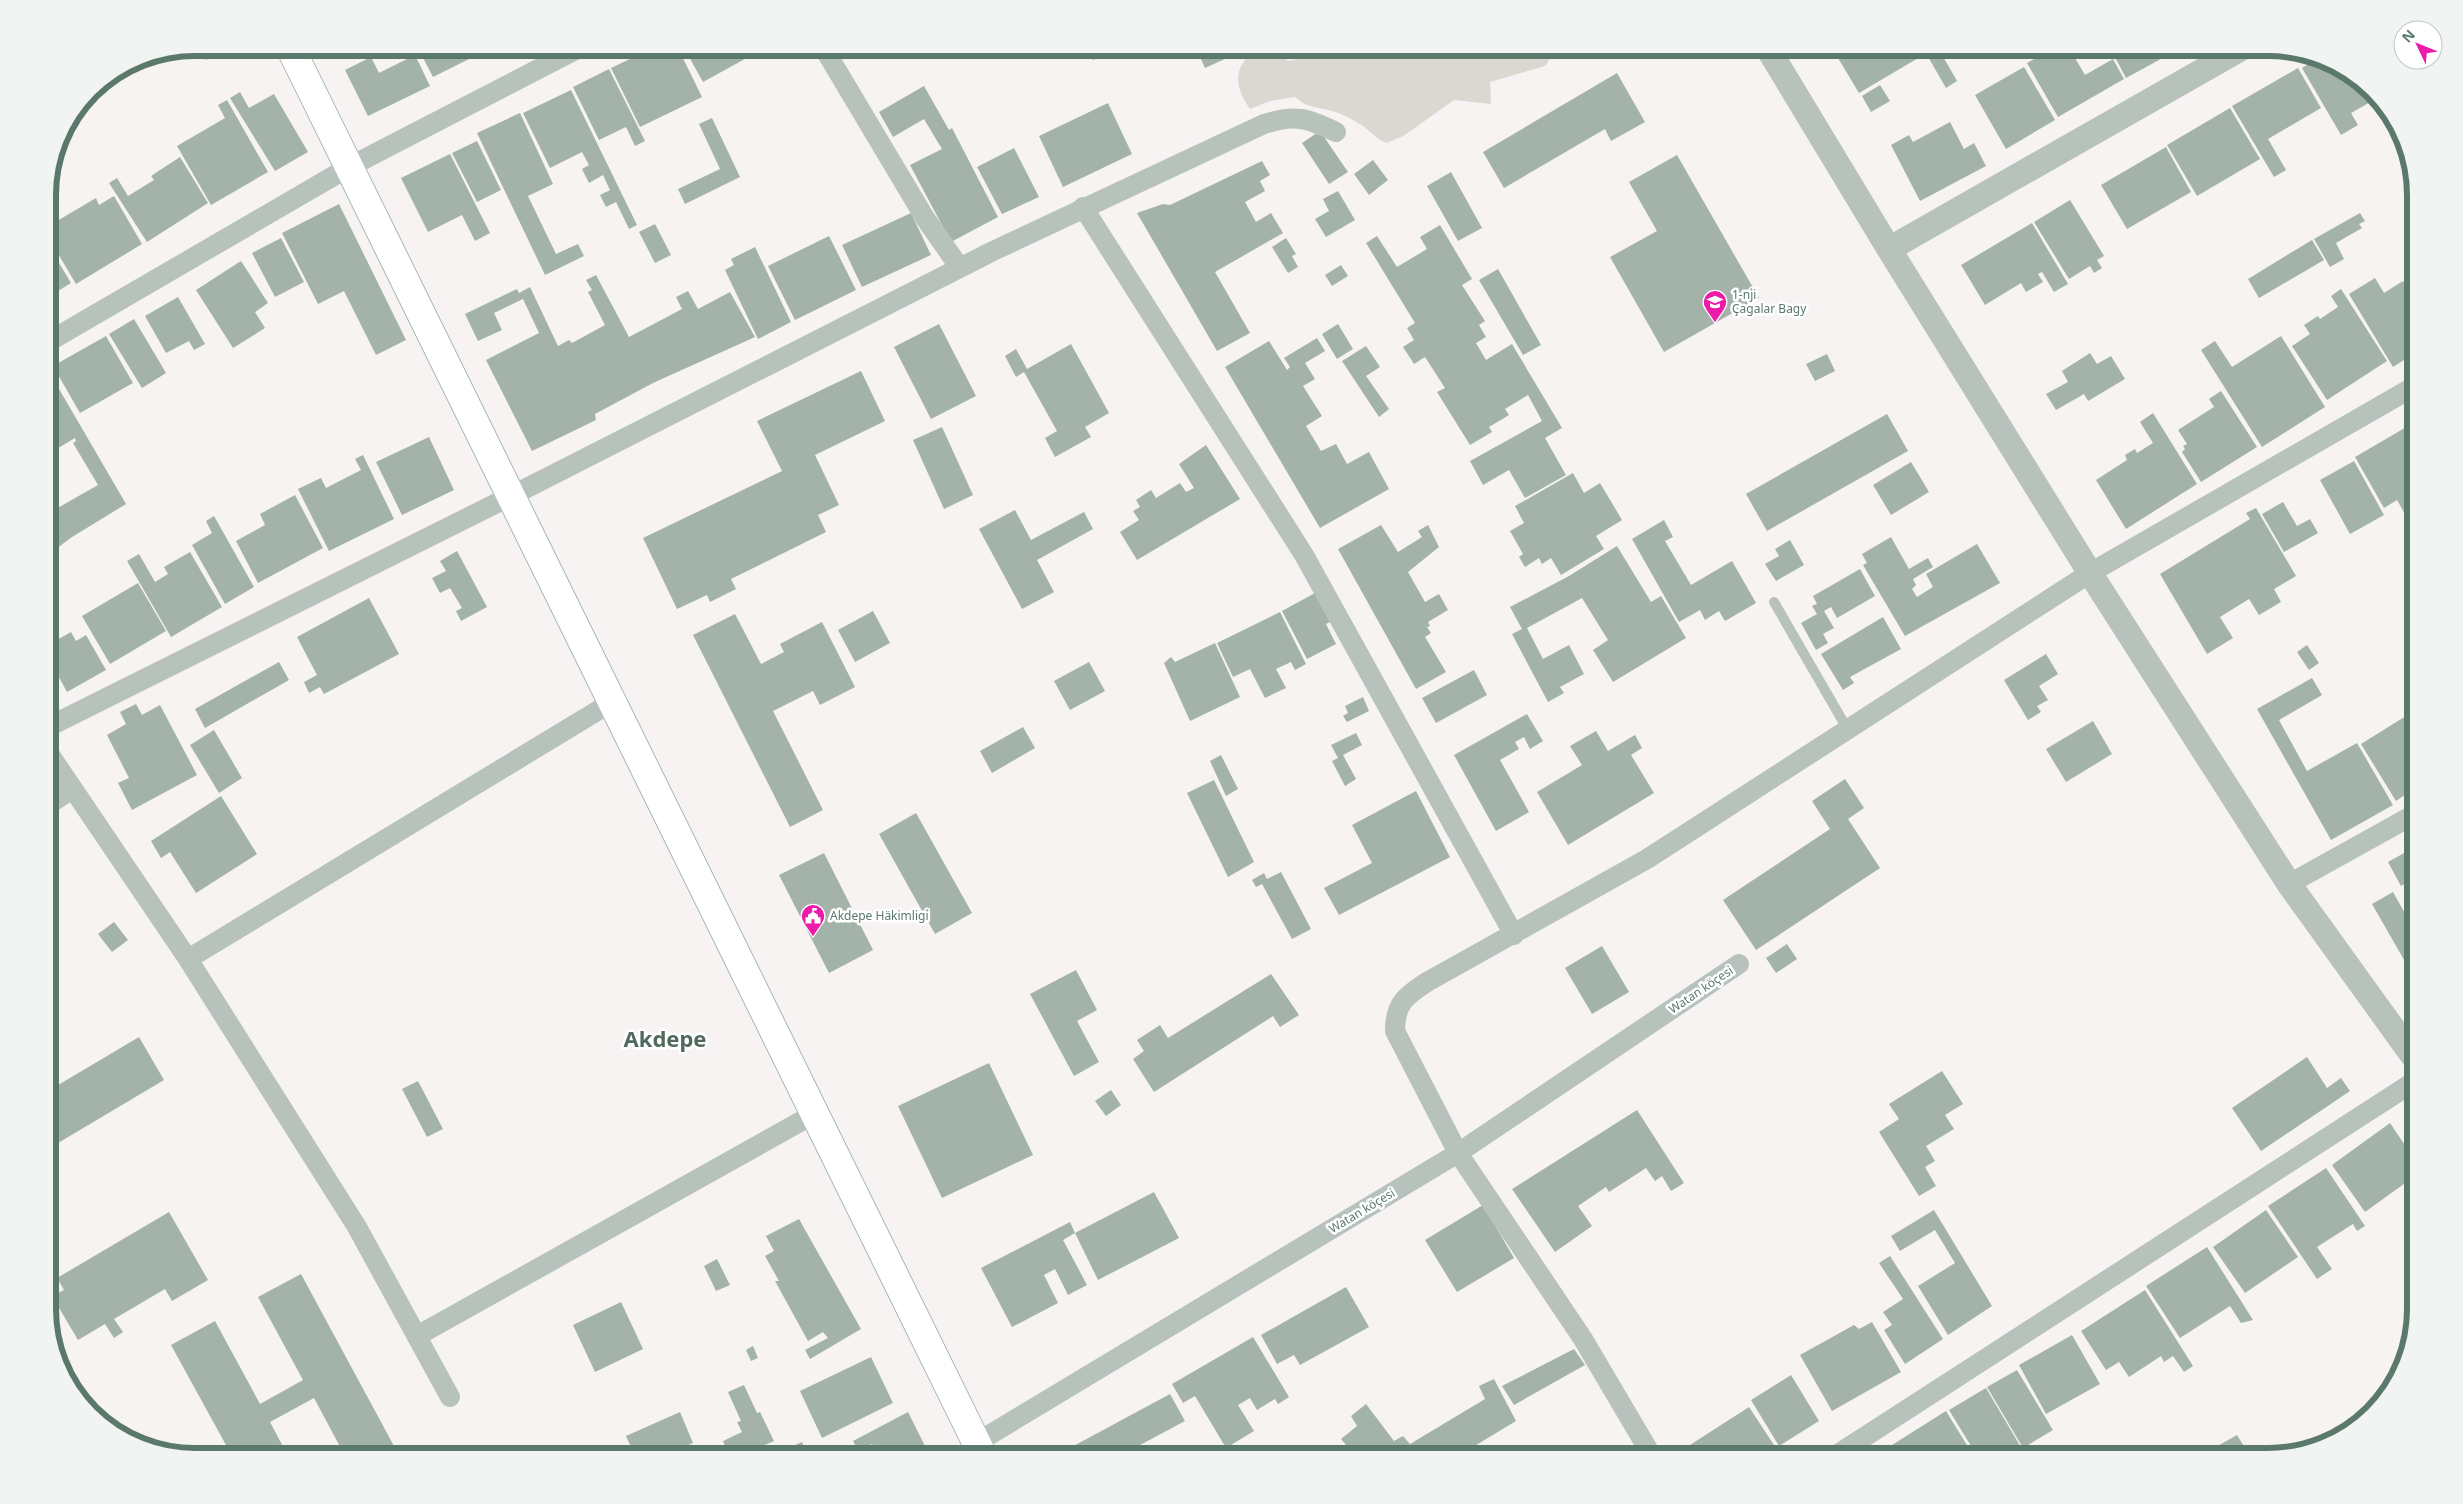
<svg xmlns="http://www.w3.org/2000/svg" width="2463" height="1504" font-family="'Noto Sans',sans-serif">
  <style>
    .green { fill: #dbd8d1 }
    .building { fill: #a3b3aa }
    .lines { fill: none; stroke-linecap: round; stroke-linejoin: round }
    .secondary-casing { stroke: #a9b7b0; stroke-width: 30 }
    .service { stroke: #b7c2bc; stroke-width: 10 }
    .minor { stroke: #b7c2bc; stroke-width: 20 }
    .tertiary { stroke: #b7c2bc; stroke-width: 25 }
    .secondary { stroke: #fff; stroke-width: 28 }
    .labels { text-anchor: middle; stroke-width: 5; stroke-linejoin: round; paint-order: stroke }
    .poi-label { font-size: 12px; fill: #5b796b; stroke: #fff; text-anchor: start }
    .street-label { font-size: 12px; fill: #5b796b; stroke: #fff }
    .town-label { font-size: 22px; font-weight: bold; fill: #526a5e; stroke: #fff }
    .rim { fill: none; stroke: #5b796b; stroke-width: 6 }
  </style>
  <rect width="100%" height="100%" fill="#f6f3f2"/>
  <!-- green -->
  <path class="green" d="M1319,47H1558V48L1545,66L1490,82L1491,104L1454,100L1405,135L1387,143C1378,140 1374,135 1367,129C1358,122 1343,114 1332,111C1316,106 1308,109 1295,97L1270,101L1250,109C1233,85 1233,66 1258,48L1275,49L1288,61L1310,57Z"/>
  <!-- building -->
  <path class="building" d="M198,48H228L206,60Z
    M339,48H353L356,53L345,59Z
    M418,48H491L433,77Z
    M653,48H678L702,97L640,127L611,68Z
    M684,48H765L703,82Z
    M1087,48H1121L1093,60Z
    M1196,48H1249L1205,68Z
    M1289,48H1304L1305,50L1293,55Z
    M1832,48H1921L1925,54L1859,93Z
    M1923,48H1951L1941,53L1957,81L1946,88Z
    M2054,48H2069L2085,75L2113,59L2124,79L2058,117L2027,63Z
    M2110,48H2181L2126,78Z
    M415,55L430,86L368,116L345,70L371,57L379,73Z
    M2315,60L2342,67L2374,100L2351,113L2358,125L2341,135L2302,68Z
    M2024,67L2055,120L2006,149L1975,95Z
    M2298,68L2321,108L2268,139L2286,170L2274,177L2232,106Z
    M609,69L645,141L635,146L626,127L599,140L573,87Z
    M1617,73L1645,122L1611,141L1605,129L1504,188L1483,152Z
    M1880,85L1890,101L1871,112L1862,96Z
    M924,86L949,130L952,128L998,217L951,242L910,165L942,149L924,119L893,137L879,112Z
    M571,90L637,225L629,229L616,202L606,207L600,195L610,190L603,175L589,183L582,169L589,165L582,152L550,168L523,113Z
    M240,92L249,108L274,94L308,152L275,171L230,98Z
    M227,100L268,172L211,205L177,146L225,118L218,105Z
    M1108,103L1132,154L1063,187L1039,136Z
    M2230,108L2260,159L2197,196L2167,145Z
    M520,113L553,184L528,196L556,254L578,244L584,256L545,275L477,133Z
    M712,118L740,177L685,204L678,189L720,169L699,124Z
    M1950,122L1964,149L1974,143L1986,166L1920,201L1891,145L1909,135L1913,142Z
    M1320,131L1348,172L1329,184L1302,143Z
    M477,141L501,190L477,202L452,153Z
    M2166,147L2191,192L2127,229L2101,185Z
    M1014,148L1039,197L1002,214L977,167Z
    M450,154L490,233L475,241L462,215L428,232L401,178Z
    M1677,155L1759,298L1664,352L1610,257L1657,231L1629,182Z
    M180,157L208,203L147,242L109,183L117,178L128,196L154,180L151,176Z
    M1373,160L1388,180L1369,195L1354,174Z
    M1262,161L1270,175L1260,181L1265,191L1245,202L1256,222L1271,213L1283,233L1215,272L1250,333L1217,351L1137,213L1163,204L1170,205Z
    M1451,172L1482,228L1458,241L1427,186Z
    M1338,191L1355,220L1326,237L1315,219L1329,211L1323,199Z
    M114,196L142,244L76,284L48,237V205L57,221L96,198L99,205Z
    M2070,200L2104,256L2097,260L2102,268L2094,273L2090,266L2069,279L2034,222Z
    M339,204L406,340L376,355L344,291L318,304L282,233Z
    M911,213L931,255L862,287L842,245Z
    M2360,213L2365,221L2359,224L2362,228L2336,243L2344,259L2330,267L2314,239Z
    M2032,223L2068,284L2054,292L2042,272L2038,274L2043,282L2026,292L2021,283L1985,305L1961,265Z
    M655,224L671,255L655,263L639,232Z
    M1440,225L1472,279L1462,285L1485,321L1479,325L1486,337L1476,343L1486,360L1512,344L1562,428L1545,438L1566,475L1525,498L1509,470L1483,485L1470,461L1542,421L1528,395L1505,409L1509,415L1489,427L1492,432L1470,445L1437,392L1445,388L1425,357L1414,364L1403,347L1414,340L1407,328L1415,323L1366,243L1377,236L1397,267L1427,249L1420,237Z
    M829,236L856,290L795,320L768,266Z
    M281,238L304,282L275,297L252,253Z
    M1286,238L1296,254L1292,256L1298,267L1288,273L1272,247Z
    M2312,240L2324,260L2259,298L2248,279Z
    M755,247L791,322L758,339L725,270L734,265L731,259Z
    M52,251L71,283L48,297V253Z
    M241,261L268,303L255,312L265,328L233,348L196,290Z
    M1341,265L1348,276L1332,286L1325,275Z
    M1498,269L1541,345L1523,355L1479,280Z
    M596,275L629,337L682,309L676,297L688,291L698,309L730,292L755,337L653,383L595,414L596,420L532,451L486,360L539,333L523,299L494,313L502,330L478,341L465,314L517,289L519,293L530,287L558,346L569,340L572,343L605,325L588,292L592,290L586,280Z
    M2375,278L2384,293L2403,281L2409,290L2415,287V353L2393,367L2349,294Z
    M2341,289L2387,361L2327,400L2292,346L2310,334L2304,325L2318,316L2320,319L2338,307L2331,296Z
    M178,297L205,344L194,350L189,341L166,353L145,316Z
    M134,319L166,373L142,388L109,334Z
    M939,324L976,396L931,419L894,347Z
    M1338,324L1353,349L1337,359L1322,334Z
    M106,336L133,383L80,413L53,366Z
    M2281,336L2325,407L2262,447L2201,350L2215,341L2232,367Z
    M1317,338L1325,351L1305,363L1315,379L1303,386L1322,416L1306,426L1321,451L1336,444L1347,464L1369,452L1389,489L1320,528L1225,367L1269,341L1287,370L1290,367L1284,358Z
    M1071,344L1109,413L1085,427L1091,437L1055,457L1045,438L1057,431L1024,372L1016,377L1005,356L1016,349L1027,369Z
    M1366,346L1380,367L1366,376L1389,409L1379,417L1342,361Z
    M2090,353L2097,364L2111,356L2125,379L2088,401L2084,394L2056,410L2046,394L2068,382L2062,371Z
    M1827,354L1835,371L1815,381L1806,364Z
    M48,370L126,504L72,537L48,555V500L54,510L98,485L73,443L76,441L75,438L48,454Z
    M861,371L885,421L815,455L839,505L818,515L826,532L731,579L736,589L710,602L707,595L677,609L643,538L782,471L757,421Z
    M2221,391L2257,447L2201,482L2182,452L2185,449L2183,446L2187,444L2178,430L2214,407L2209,399Z
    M2153,413L2197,484L2126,529L2096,480L2127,460L2125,455L2135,449L2137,453L2153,443L2140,422Z
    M1887,414L1908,451L1767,531L1746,494Z
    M2415,422V508L2405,514L2397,500L2384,508L2355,457Z
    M942,427L973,495L944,509L913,440Z
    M429,437L454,490L402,515L376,462Z
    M1206,445L1240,499L1137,560L1120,532L1139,520L1133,511L1140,507L1136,500L1151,490L1156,498L1180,483L1186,492L1194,488L1179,464Z
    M363,455L394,519L329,551L298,489L321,478L326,488L361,470L355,459Z
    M2354,461L2384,515L2350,534L2320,480Z
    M1911,462L1929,492L1891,515L1873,485Z
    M1573,473L1584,493L1600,483L1622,520L1596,536L1604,549L1561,575L1551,558L1542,564L1539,558L1525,567L1519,557L1523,554L1510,531L1524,523L1515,506Z
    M295,495L323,548L258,583L236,541L265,525L260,514Z
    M2283,502L2297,526L2310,519L2318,533L2284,552L2262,514Z
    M2256,508L2296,576L2274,589L2281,602L2259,615L2249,599L2220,617L2233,638L2207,654L2160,574L2250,519L2246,513Z
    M1015,510L1031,540L1084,512L1093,529L1037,560L1054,592L1022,609L979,529Z
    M214,516L254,587L225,604L192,545L212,533L206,521Z
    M1664,520L1673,537L1665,541L1691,585L1732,561L1756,603L1725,621L1719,611L1705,620L1700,610L1679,622L1632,539Z
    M1381,525L1398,552L1422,537L1418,531L1428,525L1439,547L1408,572L1425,602L1439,594L1448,610L1428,622L1430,626L1427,627L1431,633L1425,637L1446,672L1416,689L1338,549Z
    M1891,537L1909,569L1928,558L1933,567L1913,579L1916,585L1912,589L1917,597L1933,587L1926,574L1977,544L2000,583L1905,636L1863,565L1867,563L1862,554Z
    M1790,540L1804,565L1776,581L1765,564L1779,556L1775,549Z
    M1617,546L1651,602L1661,596L1686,638L1613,682L1593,650L1608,640L1582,598L1527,628L1543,659L1569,645L1584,674L1560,687L1564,693L1548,702L1512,634L1522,629L1510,607L1569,576Z
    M457,551L487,607L461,621L456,611L462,608L450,588L440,593L432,578L446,571L440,561Z
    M190,552L222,607L171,637L127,561L139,554L155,582L168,574L164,567Z
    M1860,569L1875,596L1837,618L1831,607L1824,611L1834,628L1823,634L1828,643L1816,650L1801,623L1817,614L1812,606L1817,604L1813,596Z
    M138,583L166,631L110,664L82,616Z
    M1315,593L1330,622L1326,624L1336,644L1307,659L1282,611Z
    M2413,594L2415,610L2413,611L2405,600Z
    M369,598L399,654L324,694L320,687L309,693L304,682L317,675L297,637Z
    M873,611L890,643L855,662L838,630Z
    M1280,612L1306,664L1295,670L1291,662L1276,669L1286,688L1265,698L1250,669L1233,677L1217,643Z
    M735,614L761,664L784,652L780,644L822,622L855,687L820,705L813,691L773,711L823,810L790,827L693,635Z
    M1883,617L1901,649L1850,677L1854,683L1843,690L1821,654Z
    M71,632L76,641L86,635L106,670L67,692L48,657V645Z
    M1215,643L1240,697L1190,721L1164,663L1171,657L1175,662Z
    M2307,645L2319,663L2309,670L2297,652Z
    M2046,654L2058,674L2039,686L2048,700L2037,706L2041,712L2028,720L2004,680Z
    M279,662L289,680L205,728L195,709Z
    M1089,662L1105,691L1070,710L1054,681Z
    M1474,670L1487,695L1436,723L1422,698Z
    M2312,678L2322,695L2279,720L2307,771L2357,743L2393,805L2331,840L2257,709Z
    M1363,697L1369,711L1347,722L1343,716L1348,713L1345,706Z
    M136,704L142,715L160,705L197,775L132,810L118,783L129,778L107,735L126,724L120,712Z
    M2414,711L2415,788L2396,801L2361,744Z
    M1527,714L1543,741L1530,749L1524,737L1515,742L1519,749L1500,760L1529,812L1496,831L1454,755Z
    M2093,721L2112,754L2066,782L2046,749Z
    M1023,727L1035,748L992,773L980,751Z
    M214,730L242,778L219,793L190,745Z
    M1596,731L1608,751L1635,735L1642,748L1631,755L1654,793L1568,845L1537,792L1582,765L1570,746Z
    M1356,733L1362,745L1343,755L1356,779L1345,786L1332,761L1338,758L1331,745Z
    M1221,755L1238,789L1226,796L1210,761Z
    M1845,779L1864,808L1848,819L1880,868L1756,950L1723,900L1830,829L1812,801Z
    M1214,780L1254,862L1228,877L1187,793Z
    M1416,791L1450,857L1339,915L1324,888L1372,863L1352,825Z
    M221,796L257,854L196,893L170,852L161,858L151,841Z
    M916,813L972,913L935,934L879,834Z
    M2415,847V878L2401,886L2388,862Z
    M824,853L873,950L829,973L779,875Z
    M1281,872L1311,929L1292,939L1262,884L1256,887L1252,880L1264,873L1267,879Z
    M2393,892L2415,931V979L2372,904Z
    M114,922L128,940L112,952L98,934Z
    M1787,944L1797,959L1776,973L1766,958Z
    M1602,946L1629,992L1592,1014L1565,968Z
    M1076,970L1097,1010L1077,1021L1099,1062L1074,1076L1030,994Z
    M1271,974L1299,1015L1280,1027L1273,1016L1154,1092L1133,1059L1144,1051L1137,1040L1160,1025L1168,1038Z
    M139,1037L164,1080L48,1149V1091Z
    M2307,1057L2327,1088L2341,1078L2350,1091L2261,1151L2232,1108Z
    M989,1063L1033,1155L942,1198L898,1106Z
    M1942,1071L1963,1104L1945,1115L1954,1129L1926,1146L1935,1161L1925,1167L1936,1186L1919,1196L1879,1132L1899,1119L1889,1104Z
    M418,1081L443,1129L427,1137L402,1089Z
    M1111,1090L1121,1105L1106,1116L1095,1101Z
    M1637,1110L1684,1183L1671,1191L1662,1176L1655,1181L1646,1168L1609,1192L1606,1187L1578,1206L1592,1226L1555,1252L1512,1189Z
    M2390,1123L2415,1160V1176L2365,1212L2332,1165Z
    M2326,1168L2365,1226L2357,1231L2353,1224L2317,1247L2332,1269L2317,1279L2268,1206Z
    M1154,1192L1179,1238L1098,1280L1075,1233L1063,1240L1087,1285L1068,1295L1055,1269L1044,1275L1058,1303L1012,1327L981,1268L1070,1222L1075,1233Z
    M1483,1205L1514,1258L1457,1292L1425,1240Z
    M1934,1210L1992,1306L1948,1335L1918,1286L1955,1263L1935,1230L1900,1251L1891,1236Z
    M2266,1210L2298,1257L2245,1293L2213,1247Z
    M169,1212L208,1280L172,1301L165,1289L114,1319L123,1332L114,1338L105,1324L78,1340L52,1296L64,1290L57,1278Z
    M799,1219L861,1329L810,1359L805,1350L828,1338L823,1332L808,1341L775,1281H779L765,1256L774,1251L766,1236Z
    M2207,1247L2253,1320L2241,1323L2230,1306L2180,1338L2146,1286Z
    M1890,1256L1943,1339L1905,1364L1884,1330L1892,1325L1883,1312L1903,1299L1879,1263Z
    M717,1259L730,1285L716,1291L704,1266Z
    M301,1274L394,1446L374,1456H345L314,1398L270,1422L288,1456H232L171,1345L215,1321L260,1404L303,1380L258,1297Z
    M1346,1287L1369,1327L1300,1365L1294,1355L1277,1364L1261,1335Z
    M2145,1290L2193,1366L2184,1372L2173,1356L2164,1362L2161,1356L2129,1377L2119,1362L2106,1370L2081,1331Z
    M621,1302L643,1349L595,1372L573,1325Z
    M1872,1322L1901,1372L1832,1411L1800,1355L1854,1325L1859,1329Z
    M2072,1335L2100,1384L2046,1414L2019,1365Z
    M1253,1337L1289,1397L1278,1404L1275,1399L1257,1410L1250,1398L1238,1405L1254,1431L1226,1448L1195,1396L1183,1403L1172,1384Z
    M753,1346L758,1358L751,1361L746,1350Z
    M1574,1349L1585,1365L1514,1405L1502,1386Z
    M871,1357L893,1403L822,1438L800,1391Z
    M2017,1370L2053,1430L2023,1448L1987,1387Z
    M1791,1375L1819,1421L1779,1446L1751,1400Z
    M1494,1379L1516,1421L1458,1456H1376L1370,1447L1355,1456L1341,1439L1357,1426L1351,1416L1366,1404L1394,1441L1403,1436L1410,1444L1485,1399L1479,1386Z
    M744,1385L757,1413L760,1412L774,1441L739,1456H729L723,1441L742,1432L737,1422L741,1421L728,1392Z
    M1986,1388L2022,1449L2010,1456H1977L1949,1410Z
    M1170,1394L1185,1421L1127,1452L1129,1456H1055Z
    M1749,1407L1776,1448L1763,1456H1677L1676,1454Z
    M1946,1411L1970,1450L1960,1456H1881L1887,1453L1884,1450Z
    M680,1412L693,1443L686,1446L691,1456H635L626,1436Z
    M908,1412L930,1456H880L872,1444L858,1450L853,1441Z
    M2237,1435L2250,1456H2234L2231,1452L2224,1456H2200Z
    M802,1442L808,1456H770Z"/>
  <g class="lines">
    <!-- secondary casing -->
    <g class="secondary-casing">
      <path id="secondary" d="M290,47L983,1456"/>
    </g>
    <!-- service -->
    <path class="service" d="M1774,602L1848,730"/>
    <!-- minor -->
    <path class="minor" d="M823,47L925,218L960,268
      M1083,207L1304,555L1514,935
      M48,342L349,167L581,47
      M48,727L511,496L991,252L1264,124C1296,114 1307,118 1336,132
      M48,752L188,959L357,1227L450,1397
      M48,805L72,789
      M2289,884L2415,814
      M188,959L612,702
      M417,1336L814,1114
      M976,1443L1458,1153L1739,964
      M1652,1456L1583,1339L1458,1153L1395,1031C1395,1004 1405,996 1427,982L1647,859L2090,573L2415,386
      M1835,1456L2415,1081"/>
    <!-- tertiary -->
    <path class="tertiary" d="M1767,47L1889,249L2090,573L2289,884L2415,1059
      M1889,249L2244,47"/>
    <!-- secondary -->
    <use href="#secondary" class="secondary"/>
  </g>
  <!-- icons -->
  <defs>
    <g id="school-pin" transform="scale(1.25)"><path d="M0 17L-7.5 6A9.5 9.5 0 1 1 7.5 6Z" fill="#ec1ca9" stroke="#fff"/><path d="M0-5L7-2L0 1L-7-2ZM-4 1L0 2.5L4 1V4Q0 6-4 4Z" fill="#fff"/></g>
    <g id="civic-pin" transform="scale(1.25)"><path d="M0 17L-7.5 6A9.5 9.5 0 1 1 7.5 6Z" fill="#ec1ca9" stroke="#fff"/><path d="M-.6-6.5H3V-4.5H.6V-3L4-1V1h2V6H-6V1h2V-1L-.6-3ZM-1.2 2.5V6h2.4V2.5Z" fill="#fff"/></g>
  </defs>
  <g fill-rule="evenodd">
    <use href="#school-pin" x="1715" y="302"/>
    <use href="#civic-pin" x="813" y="916"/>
  </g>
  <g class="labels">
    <!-- poi labels -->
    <g class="poi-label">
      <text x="1732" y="299">1-nji<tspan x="1732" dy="14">Çagalar Bagy</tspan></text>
      <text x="830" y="920">Akdepe Häkimligi</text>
    </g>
    <!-- street labels -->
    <g class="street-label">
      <text transform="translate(1701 990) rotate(-34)" y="4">Watan köçesi</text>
      <text transform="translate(1362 1211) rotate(-31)" y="4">Watan köçesi</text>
    </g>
    <!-- town labels -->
    <g class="town-label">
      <text x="665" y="1047">Akdepe</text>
    </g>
  </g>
  <!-- crop -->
  <path d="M0 0H2463V1504H0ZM195 56H2268A139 139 0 0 1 2407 195V1309A139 139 0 0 1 2268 1448H195A139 139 0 0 1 56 1309V195A139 139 0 0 1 195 56Z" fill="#f2f4f3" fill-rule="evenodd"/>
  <path class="rim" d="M195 56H2268A139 139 0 0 1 2407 195V1309A139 139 0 0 1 2268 1448H195A139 139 0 0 1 56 1309V195A139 139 0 0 1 195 56Z"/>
  <!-- north arrow -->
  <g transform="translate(2418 45) rotate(313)"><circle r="24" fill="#ffffff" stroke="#bdc9c4"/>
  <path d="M0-4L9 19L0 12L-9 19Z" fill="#ec1ca9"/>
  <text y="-8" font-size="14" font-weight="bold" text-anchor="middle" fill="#5b796b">N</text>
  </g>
</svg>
